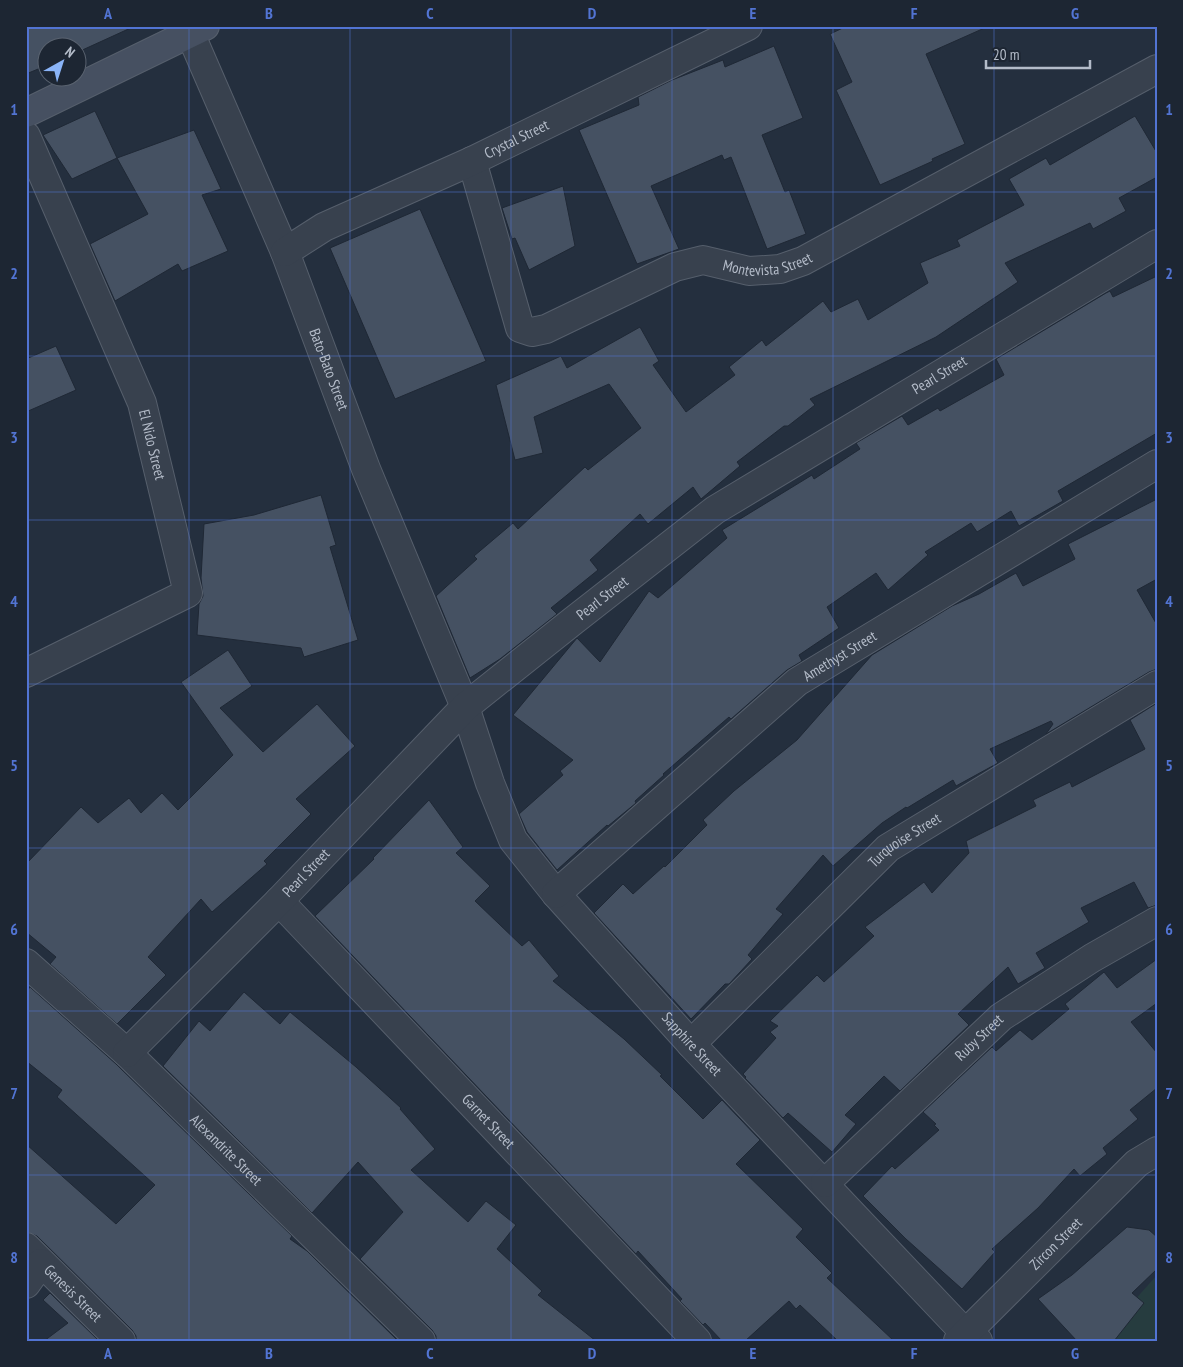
<svg xmlns="http://www.w3.org/2000/svg" width="1183" height="1367" font-family="'PT Sans Narrow',sans-serif">
  <style>
    .green { fill: #263c3f }
    .building { fill: #455162; stroke: #1f2835 }
    .lines { fill: none; stroke-linecap: round; stroke-linejoin: round }
    .street-casing { stroke: #565f6c; stroke-width: 30 }
    .secondary-casing { stroke: #565f6c; stroke-width: 30 }
    .street { stroke: #38414e; stroke-width: 28 }
    .secondary { stroke: #465061; stroke-width: 28 }
    .grid { fill: none; stroke: #5274d3; stroke-width: 1; stroke-opacity: 0.55 }
    .labels { text-anchor: middle; stroke-width: 5; stroke-linejoin: round; paint-order: stroke }
    .street-label { font-size: 15px; fill: #b4bcc9; stroke: #1d2633 }
    .neatline { fill: none; stroke: #5274d3; stroke-width: 2 }
    .grid-label { font-size: 16px; text-anchor: middle; font-weight: bold; fill: #5274d3 }
  </style>
  <rect width="100%" height="100%" fill="#242f3e"/>
  <!-- green -->
  <path class="green" d="M1157,1275V1341H1118L1107,1331Z"/>
  <!-- building -->
  <path class="building" d="M26,26H135L78,52V48H48V65L26,74Z
    M847,26H989L926,54L965,144L932,159L933,161L880,185L836,90L852,82L830,34Z
    M774,46L803,118L762,135L785,192L789,190L806,234L767,249L731,157L724,160L722,155L651,186L679,249L637,264L579,130L639,105L638,97L672,80L723,60L725,67Z
    M95,111L117,158L72,179L43,135Z
    M1135,116L1157,153V177L1119,198L1126,211L1093,229L1090,223L1005,263L1018,282L936,337L810,399L815,405L788,426H784L737,462L740,466L701,499L693,487L648,524L640,514L590,560L598,570L551,608L557,614L500,659L470,678L436,596L477,559L474,556L513,523L518,529L585,467L588,470L641,428L609,384L534,417L543,453L515,460L496,385L561,356L567,368L640,327L659,361L653,365L686,412L735,375L729,367L762,340L766,346L823,301L831,312L858,299L868,320L928,283L920,263L960,246L957,240L1024,205L1009,179L1046,158L1050,165Z
    M194,130L221,189L202,195L228,251L182,271L178,264L115,301L90,244L148,214L117,158Z
    M563,186L575,246L529,270L515,238L512,239L502,208Z
    M420,209L486,361L395,399L330,248Z
    M1157,276V433L1058,491L1063,501L1019,526L1011,511L977,532L971,523L925,552L928,555L888,590L876,573L827,607L839,628L799,655L802,661L787,670L731,719L729,717L663,774L664,775L635,801L636,803L608,826L607,825L557,870L527,832L519,814L563,775L560,771L573,760L513,715L577,638L600,662L649,591L658,598L727,538L722,530L812,475L814,479L860,449L856,443L902,416L908,425L938,408L940,411L1004,375L996,359L1106,293L1110,291L1113,297Z
    M56,346L76,390L26,412V359Z
    M321,495L336,545L330,547L358,640L304,657L301,648L197,635L199,604L203,596L201,578L204,524L254,515Z
    M1157,499V579L1137,590L1157,625V669L1149,672L1046,734L1053,724L1051,721L990,749L998,763L956,786L953,780L907,808L906,807L882,823L833,866L823,855L776,909L783,914L748,955L752,959L729,984H725L691,1019L594,913L623,884L633,894L664,866L665,867L707,825L703,820L734,791L797,740L872,655L952,606L979,594L1016,573L1023,586L1075,559L1068,544Z
    M228,650L252,686L220,708L263,752L317,704L355,746L296,799L311,814L264,861L267,864L212,912L201,899L148,957L166,975L117,1024L50,964L56,957L26,932V864L81,807L98,823L129,798L141,813L162,793L178,810L233,755L181,682Z
    M1157,703V905L1148,908L1134,882L1081,908L1089,922L1036,953L1045,968L1018,984L1008,967L958,1014L969,1025L900,1091L884,1076L845,1115L856,1124L832,1152L788,1113L783,1118L745,1078L746,1077L743,1074L776,1038L770,1032L778,1026L770,1021L817,975L824,982L874,936L865,927L924,882L932,893L969,853L966,841L1036,806L1033,800L1070,782L1072,787L1145,749L1130,720Z
    M429,800L463,847L456,853L490,886L475,901L522,946L529,940L559,976L553,981L624,1039L662,1075L660,1076L703,1119L722,1100L760,1140L736,1164L803,1229L796,1237L832,1273L827,1278L894,1341H838L800,1305L796,1309L789,1301L745,1341H722L705,1323L703,1325L680,1301L682,1299L638,1251L636,1254L315,916L374,859L373,858Z
    M1157,959V1003L1131,1022L1157,1053V1088L1130,1110L1138,1119L1103,1148L1107,1154L1080,1176L1074,1169L1038,1208L992,1249L995,1252L962,1289L906,1239L863,1196L892,1166L895,1169L939,1130L934,1125L936,1124L923,1112L992,1047L996,1051L1020,1030L1032,1040L1069,1009L1065,1004L1104,972L1117,988Z
    M30,987L116,1064L292,1236L290,1239L307,1251L398,1341H136V1336L132,1330L37,1236L26,1232V1144L116,1224L155,1185L57,1097L62,1090L26,1061V992Z
    M244,992L280,1024L290,1012L356,1067L401,1108L400,1109L435,1149L411,1170L468,1222L486,1201L516,1225L497,1249L542,1291L538,1295L596,1341H436V1336L432,1330L360,1259L403,1212L358,1162L312,1213L163,1066L199,1021L210,1031Z
    M1127,1227L1149,1230L1157,1237V1269L1132,1293L1144,1303L1114,1341H1077L1038,1299L1072,1275Z
    M50,1293L99,1341H44L68,1323L43,1300Z"/>
  <g class="lines">
    <!-- street casing -->
    <g class="street-casing">
      <g id="street">
        <path id="s1" d="M190,33L285,252L366,469L465,707L490,783L513,840L556,894L691,1044L965,1333L978,1341"/>
        <path id="s2" d="M26,136L142,403L188,593L26,673"/>
        <path id="s3" d="M472,161L520,328L532,332L546,329L675,267L703,260L749,271L780,269L803,261L1157,69"/>
        <path id="s4" d="M285,252L324,227L472,161L748,26"/>
        <path id="s5" d="M556,894L797,682L1157,464"/>
        <path id="s6" d="M279,901L697,1341"/>
        <path id="s7" d="M26,963L127,1053L421,1341"/>
        <path id="s8" d="M691,1044L888,848L1157,685"/>
        <path id="s9" d="M127,1053L279,901L465,707L573,621L715,510L1157,244"/>
        <path id="s10" d="M825,1183L1001,1017L1092,958L1157,921"/>
        <path id="s11" d="M26,1247L121,1341"/>
        <path d="M26,1284L41,1263"/>
        <path id="s12" d="M958,1341L1137,1163L1157,1151"/>
      </g>
    </g>
    <!-- secondary casing -->
    <g class="secondary-casing">
      <path id="secondary" d="M26,113L205,26"/>
    </g>
    <!-- street -->
    <use href="#street" class="street"/>
    <!-- secondary -->
    <use href="#secondary" class="secondary"/>
  </g>
  <!-- grid -->
  <path class="grid" d="M189,26V1341M350,26V1341M511,26V1341M672,26V1341M833,26V1341M994,26V1341M26,192H1157M26,356H1157M26,520H1157M26,684H1157M26,848H1157M26,1011H1157M26,1175H1157"/>
  <g class="labels">
    <!-- street labels -->
    <g class="street-label">
      <text dy="5" stroke="none"><textPath href="#s4" startOffset="258">Crystal Street</textPath></text>
      <text dy="5" stroke="none"><textPath href="#s3" startOffset="439">Montevista Street</textPath></text>
      <text dy="5" stroke="none"><textPath href="#s1" startOffset="364">Bato-Bato Street</textPath></text>
      <text dy="5" stroke="none"><textPath href="#s9" startOffset="1064">Pearl Street</textPath></text>
      <text dy="5" stroke="none"><textPath href="#s2" startOffset="334">El Nido Street</textPath></text>
      <text dy="5" stroke="none"><textPath href="#s9" startOffset="659">Pearl Street</textPath></text>
      <text dy="5" stroke="none"><textPath href="#s5" startOffset="371">Amethyst Street</textPath></text>
      <text dy="5" stroke="none"><textPath href="#s8" startOffset="296">Turquoise Street</textPath></text>
      <text dy="5" stroke="none"><textPath href="#s9" startOffset="254">Pearl Street</textPath></text>
      <text dy="5" stroke="none"><textPath href="#s10" startOffset="212">Ruby Street</textPath></text>
      <text dy="5" stroke="none"><textPath href="#s1" startOffset="1141">Sapphire Street</textPath></text>
      <text dy="5" stroke="none"><textPath href="#s6" startOffset="304">Garnet Street</textPath></text>
      <text dy="5" stroke="none"><textPath href="#s7" startOffset="274">Alexandrite Street</textPath></text>
      <text dy="5" stroke="none"><textPath href="#s12" startOffset="138">Zircon Street</textPath></text>
      <text dy="5" stroke="none"><textPath href="#s11" startOffset="66">Genesis Street</textPath></text>
    </g>
  </g>
  <!-- border -->
  <rect width="1183" height="1367" fill="none" stroke="#1d2633" stroke-width="55"/>
  <!-- north arrow -->
  <g transform="translate(62 62) rotate(39)"><circle r="24" fill="#1d2633" stroke="#59626f"/>
  <path d="M0-4L9 19L0 12L-9 19Z" fill="#8ab4f8"/>
  <text y="-8" font-size="14" font-weight="bold" text-anchor="middle" fill="#b4bcc9">N</text>
  </g>
  <!-- scale -->
  <path d="M986 60v8h104v-8" fill="none" stroke="#b4bcc9" stroke-width="2.5"/>
  <text x="993" y="60" font-size="15" fill="#b4bcc9" stroke="#1d2633" stroke-width="4" paint-order="stroke">20 m</text>
  <rect x="28" y="28" width="1128" height="1312" class="neatline"/>
  <g class="grid-label">
    <text x="108" y="19">A</text>
    <text x="269" y="19">B</text>
    <text x="430" y="19">C</text>
    <text x="592" y="19">D</text>
    <text x="753" y="19">E</text>
    <text x="914" y="19">F</text>
    <text x="1075" y="19">G</text>
    <text x="14" y="115">1</text>
    <text x="1169" y="115">1</text>
    <text x="14" y="279">2</text>
    <text x="1169" y="279">2</text>
    <text x="14" y="443">3</text>
    <text x="1169" y="443">3</text>
    <text x="14" y="607">4</text>
    <text x="1169" y="607">4</text>
    <text x="14" y="771">5</text>
    <text x="1169" y="771">5</text>
    <text x="14" y="935">6</text>
    <text x="1169" y="935">6</text>
    <text x="14" y="1099">7</text>
    <text x="1169" y="1099">7</text>
    <text x="14" y="1263">8</text>
    <text x="1169" y="1263">8</text>
    <text x="108" y="1359">A</text>
    <text x="269" y="1359">B</text>
    <text x="430" y="1359">C</text>
    <text x="592" y="1359">D</text>
    <text x="753" y="1359">E</text>
    <text x="914" y="1359">F</text>
    <text x="1075" y="1359">G</text>
  </g>
</svg>
